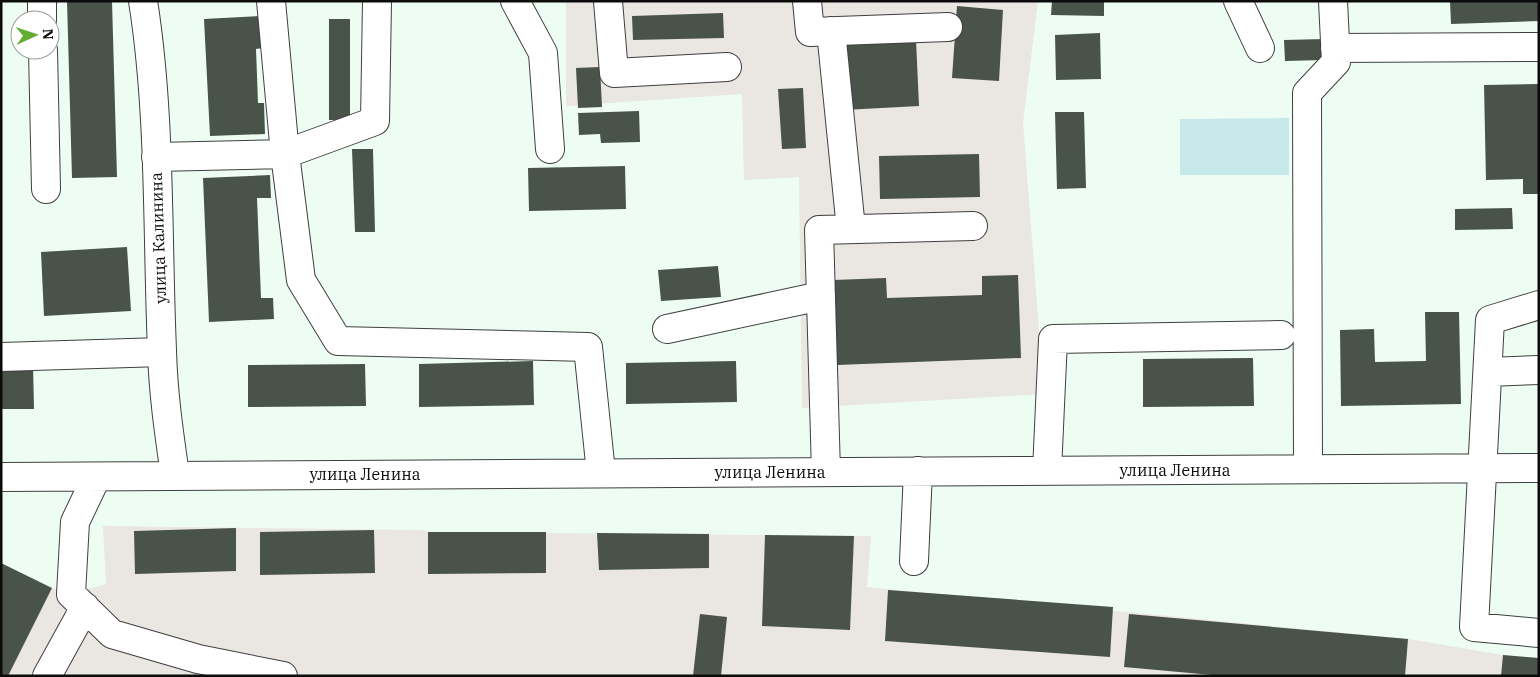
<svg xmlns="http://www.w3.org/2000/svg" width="1540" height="677" font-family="'IBM Plex Serif',serif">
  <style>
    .industrial { fill: #eae6e1 }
    .pitch { fill: #c8e9e9 }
    .building { fill: #49534a }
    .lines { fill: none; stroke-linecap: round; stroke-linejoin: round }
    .minor-casing { stroke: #3f3f3f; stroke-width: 30 }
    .minor { stroke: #fff; stroke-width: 28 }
    .labels { text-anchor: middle; stroke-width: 5; stroke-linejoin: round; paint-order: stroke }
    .street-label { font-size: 16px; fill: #0c0c0c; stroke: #fff }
  </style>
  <rect width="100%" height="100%" fill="#edfdf4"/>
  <!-- industrial -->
  <path class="industrial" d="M566,1H1038L1023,123L1044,394L802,408L799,177L744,180L742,94L566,106Z
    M103,526L422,530L428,532L871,536L867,587L1408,639L1503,655L1539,658V676H1L45,586L71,594L106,584Z"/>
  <!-- pitch -->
  <path class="pitch" d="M1289,118V175H1180V119Z"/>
  <!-- building -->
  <path class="building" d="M67,1H112L117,177L72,178Z
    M1052,1H1104V16L1051,15Z
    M1450,1H1539V21L1451,24Z
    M957,6L1003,10L999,81L952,78Z
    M723,13L724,38L633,40L632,16Z
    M261,16L263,48L256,49L258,103H264L265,134L210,136L204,19Z
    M329,19H350V120H329Z
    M1100,33L1101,79L1056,80L1055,35Z
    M1324,39V60L1285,61L1284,40Z
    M916,40L919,106L844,110L840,44Z
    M600,67L602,107L578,108L576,68Z
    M1539,84V194H1523V179L1486,180L1484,85Z
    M803,88L806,148L782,149L778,89Z
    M639,111L640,142L601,143L600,134L579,135L578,113Z
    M1055,112H1084L1086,188L1057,189Z
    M352,149H373L375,232H355Z
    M979,154L980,197L880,199L879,156Z
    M625,166L626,209L529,211L528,168Z
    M270,175L271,198H257L261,298H273L274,319L209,322L203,178Z
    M1512,208L1513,229L1455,230V209Z
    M127,247L131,311L44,316L41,252Z
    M718,266L721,297L661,301L658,270Z
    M1018,275L1021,358L837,365L834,280L886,278L887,298L982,295V276Z
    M1425,312H1459L1461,404L1341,406L1340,330L1374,329L1375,362L1426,361Z
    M1253,358L1254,406L1143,407V359Z
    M533,361L534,405L419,407V364Z
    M736,361L737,402L626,404V363Z
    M365,364L366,406L248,407V365Z
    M33,365L34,409H1V366Z
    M236,528V571L135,574L134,531Z
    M374,530L375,573L260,575V532Z
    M428,532H546V573L428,574Z
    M597,533L709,534V568L599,570Z
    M765,535L854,536L850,630L762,626Z
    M1,563L52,588L8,676H1Z
    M888,590L1113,607L1110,657L885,641Z
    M700,614L727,617L721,676H693Z
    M1129,614L1408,639L1405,676H1223L1124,667Z
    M1503,655L1539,658V676H1501Z"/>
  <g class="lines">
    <!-- minor casing -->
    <g class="minor-casing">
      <path id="minor" d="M42,1V20
        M143,1C161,114 157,236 162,350C163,392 169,433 175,475
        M271,1L285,154L301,280L338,341L588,347L601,473
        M515,1L543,53L550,149
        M608,1L614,73L727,67
        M807,1L810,32L948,27
        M1238,1L1260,48
        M831,31L851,229
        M1335,48L1539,47
        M43,50L46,189
        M156,157L285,154L375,121L377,1
        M1539,305L1490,320L1474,627L1539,633
        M667,329L821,296
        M1,357L162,352
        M1488,372L1539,370
        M1308,469L1307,93L1336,62L1333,1
        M1047,471L1053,339L1281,335
        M826,472L819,230L973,226
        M1,477L1539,468
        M96,478L75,522L71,594L112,634L198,659L283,676
        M914,561L918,471
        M47,676L85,607"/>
    </g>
    <!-- minor -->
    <use href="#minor" class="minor"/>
  </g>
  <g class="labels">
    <!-- street labels -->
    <g class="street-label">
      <text transform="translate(158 238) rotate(-92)" y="6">улица Калинина</text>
      <text x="1175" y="476">улица Ленина</text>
      <text x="770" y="478">улица Ленина</text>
      <text x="365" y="480">улица Ленина</text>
    </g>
  </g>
  <!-- border -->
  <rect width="1540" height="677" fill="none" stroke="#0c0c0c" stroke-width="5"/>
  <!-- north arrow -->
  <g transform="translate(35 35) rotate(87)"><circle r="24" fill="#ffffff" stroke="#9e9e9e"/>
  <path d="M0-4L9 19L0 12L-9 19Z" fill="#63ad33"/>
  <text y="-8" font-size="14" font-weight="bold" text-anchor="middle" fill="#0c0c0c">N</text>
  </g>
</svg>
